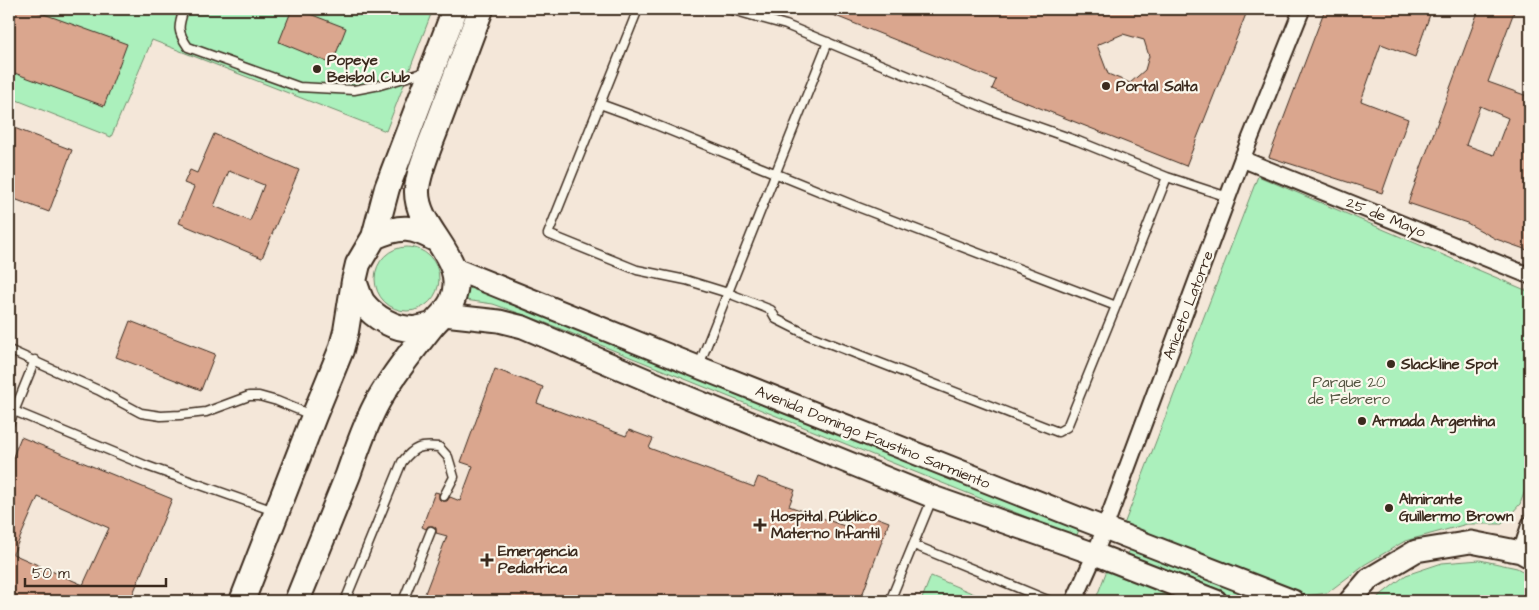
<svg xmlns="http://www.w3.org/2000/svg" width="1539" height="610" font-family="'Architects Daughter',sans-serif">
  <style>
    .green { fill: #abf0bc; stroke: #738d6d }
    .building { fill: #daa68e; stroke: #3b2a1e; fill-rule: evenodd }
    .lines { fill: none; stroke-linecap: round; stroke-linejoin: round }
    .service-casing { stroke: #3b2a1e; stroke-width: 11 }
    .minor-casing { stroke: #3b2a1e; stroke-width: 19 }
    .secondary-casing { stroke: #3b2a1e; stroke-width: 25 }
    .primary-casing { stroke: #3b2a1e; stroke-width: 28 }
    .service { stroke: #fbf7ec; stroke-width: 8 }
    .minor { stroke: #fbf7ec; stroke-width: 15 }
    .secondary { stroke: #fbf7ec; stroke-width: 21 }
    .primary { stroke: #fbf7ec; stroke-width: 24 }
    .poi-dot { fill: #3b2a1e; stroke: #fbf7ec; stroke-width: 2 }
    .labels { text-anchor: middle; stroke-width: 4.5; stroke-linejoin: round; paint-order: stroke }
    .poi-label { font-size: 15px; font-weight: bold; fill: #3b2a1e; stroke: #fbf7ec; text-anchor: start }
    .street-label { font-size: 15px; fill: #3b2a1e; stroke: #fbf7ec }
    .park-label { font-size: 15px; fill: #51523e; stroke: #fbf7ec }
  </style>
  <rect width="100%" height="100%" fill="#f4e7d9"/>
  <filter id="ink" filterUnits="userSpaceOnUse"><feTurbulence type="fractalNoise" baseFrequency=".02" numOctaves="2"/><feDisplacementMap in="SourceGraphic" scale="10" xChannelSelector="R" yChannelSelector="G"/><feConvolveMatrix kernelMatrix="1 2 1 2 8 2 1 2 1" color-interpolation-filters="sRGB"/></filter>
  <g filter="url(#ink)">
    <!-- green -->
    <path class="green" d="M9,9H433L386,131L152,40L111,137L9,97Z
      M1258,176L1530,292V477L1520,504L1502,524H1467L1405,541L1364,565L1327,593L1307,596L1123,527Z
      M375 279a32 32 0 1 1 64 0a32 32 0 1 1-64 0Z
      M469,281L544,313L1079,530L1076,537L541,321L493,304L465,300Z
      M1130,549L1265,601H1243L1127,556Z
      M1480,560L1517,568L1530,576V601H1373L1406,575L1442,563Z
      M1107,570L1185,601H1095Z
      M931,576L991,601H921Z"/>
    <!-- building -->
    <path class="building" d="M9,9H30L127,44L104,106L9,71Z
      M292,9H297L346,28L332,64L279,42Z
      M818,9H1248L1186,166L992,89L996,80ZM1123,34L1144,40L1149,56L1145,70L1130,83L1108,74L1097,45Z
      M1325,9H1432L1415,57L1381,44L1361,101L1408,119L1382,193L1269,157Z
      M1479,9H1515L1488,82L1530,97V251L1496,239L1467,223L1408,203ZM1480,106L1508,118L1494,155L1466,145Z
      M9,126L72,150L49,212L9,197Z
      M214,134L299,170L262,258L179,223L194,187L184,183L190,170L197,173ZM229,171L264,185L250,221L214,206Z
      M130,321L215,354L201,390L116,357Z
      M495,369L543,387L537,403L626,436L629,430L653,439L649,448L754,487L758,477L795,490L789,506L847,527L854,509L889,522L860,601H422L447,536L436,533V528L433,526H428L426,529L422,527L435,492L439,493V499L442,501H447L450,497L460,501L473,466L461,462Z
      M21,437L172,499L130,601H22L9,596V466ZM38,497L109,528L83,585L13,554Z"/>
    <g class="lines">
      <!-- service casing -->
      <g class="service-casing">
        <path id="service" d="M184,9C178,27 177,31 188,47L299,87L354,90L380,85L425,72
          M638,9L548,234L637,270L686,280L728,293L771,310L776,319L808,335L1058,432L1067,427L1116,306
          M729,9L786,25L990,110L1078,141L1167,177
          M600,104L644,120L858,207L1116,306L1167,177L1228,197
          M9,350L98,390L141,413L161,416L180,415L206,412L249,396H259L277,401L311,415
          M699,365L828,42
          M14,411L147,466L274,511
          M9,424L35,360
          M914,545L1050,601
          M345,601L402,462C414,447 420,445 439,447L448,457L454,477L444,496
          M403,601L431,531
          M890,601L932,499"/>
      </g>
      <!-- minor casing -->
      <g class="minor-casing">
        <path id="minor" d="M1242,159L1530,276
          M1521,552L1530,524
          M1074,601L1095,554L1242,159L1302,9"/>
      </g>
      <!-- secondary casing -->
      <g class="secondary-casing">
        <path id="secondary" d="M455,269L698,367L1076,517L1293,601
          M444,315L499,321L523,327L687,397L933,497L1095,554L1216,601
          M1350,601L1369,579L1416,551L1471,542L1521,552L1530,557"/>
      </g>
      <!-- primary casing -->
      <g class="primary-casing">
        <path id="primary" d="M374,237C401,225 412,226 437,240
          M354,281C357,288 359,297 363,303C375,318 394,329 413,329C419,329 427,326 432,325
          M242,601L314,416L341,350L346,331L354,281L358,264L374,237L387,188L455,9
          M297,601C314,559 331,517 348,475C357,450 365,424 378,401C393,375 412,351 431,327C438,318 447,312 452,301C470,258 416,231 417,191C417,175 430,145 436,129C451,89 466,49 481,9"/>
      </g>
      <!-- service -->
      <use href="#service" class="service"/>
      <!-- minor -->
      <use href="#minor" class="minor"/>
      <!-- secondary -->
      <use href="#secondary" class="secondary"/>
      <!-- primary -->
      <use href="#primary" class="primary"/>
    </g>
  </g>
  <!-- markers -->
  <g class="poi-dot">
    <circle cx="317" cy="69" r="5"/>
    <circle cx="1106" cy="86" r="5"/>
    <circle cx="1391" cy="364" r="5"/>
    <circle cx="1362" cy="421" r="5"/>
    <circle cx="1389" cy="508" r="5"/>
    <path d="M757.5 517.5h5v5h5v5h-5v5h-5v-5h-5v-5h5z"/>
    <path d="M484.5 552.5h5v5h5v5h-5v5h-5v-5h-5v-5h5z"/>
  </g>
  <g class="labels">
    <!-- poi labels -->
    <g class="poi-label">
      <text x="327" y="65">Popeye<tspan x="327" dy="17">Beisbol Club</tspan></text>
      <text x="1116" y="91">Portal Salta</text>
      <text x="1401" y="369">Slackline Spot</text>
      <text x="1372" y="426">Armada Argentina</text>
      <text x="1399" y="504">Almirante<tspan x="1399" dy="17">Guillermo Brown</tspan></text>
      <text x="771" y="521">Hospital Público<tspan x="771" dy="17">Materno Infantil</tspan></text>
      <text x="498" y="556">Emergencia<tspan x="498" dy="17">Pediatrica</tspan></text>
    </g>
    <!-- street labels -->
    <g class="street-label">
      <text transform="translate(1386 217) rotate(22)" y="5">25 de Mayo</text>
      <text transform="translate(1188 305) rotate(-69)" y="5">Aniceto Latorre</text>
      <text transform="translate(873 437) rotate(22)" y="5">Avenida Domingo Faustino Sarmiento</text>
    </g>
    <!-- park labels -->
    <g class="park-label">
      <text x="1349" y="387">Parque 20<tspan x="1349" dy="17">de Febrero</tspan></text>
    </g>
  </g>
  <!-- margin -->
  <rect width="1539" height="610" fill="none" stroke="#fbf7ec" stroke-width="30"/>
  <rect x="15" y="15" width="1509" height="580" fill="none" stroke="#3b2a1e" stroke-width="2" filter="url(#ink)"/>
  <!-- scale -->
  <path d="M25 578v8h141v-8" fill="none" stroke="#3b2a1e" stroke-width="2.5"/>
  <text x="32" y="578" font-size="15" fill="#3b2a1e" stroke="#fbf7ec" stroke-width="4" paint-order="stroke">50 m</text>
</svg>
